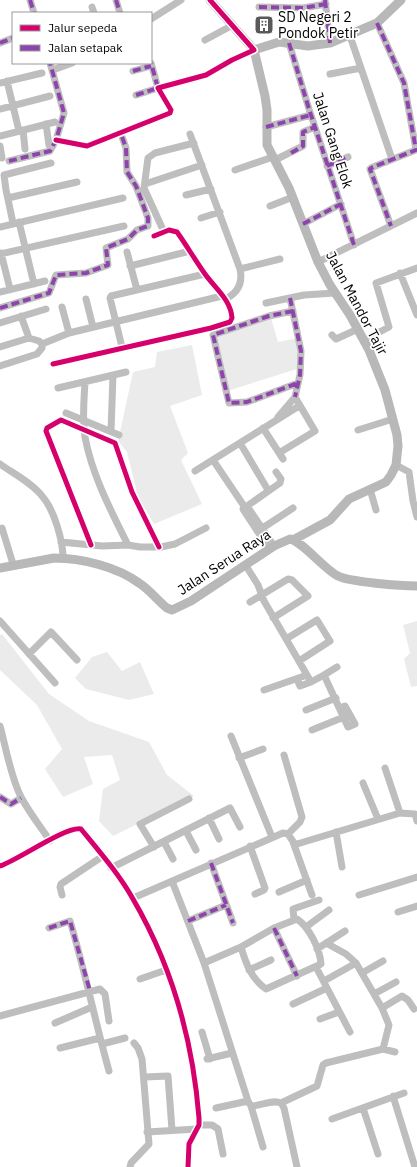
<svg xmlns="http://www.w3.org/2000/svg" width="417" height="1167" font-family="'IBM Plex Sans',sans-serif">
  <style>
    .green { fill: #ebebeb }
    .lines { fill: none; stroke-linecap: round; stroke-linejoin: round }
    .street { stroke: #bebebe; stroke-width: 7 }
    .secondary { stroke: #b8b8b8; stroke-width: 9 }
    .quiet { stroke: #8e44ad; stroke-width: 4; stroke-dasharray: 8 4; stroke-linecap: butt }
    .cycleway-casing { stroke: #fff; stroke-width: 8 }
    .cycleway { stroke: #d6006c; stroke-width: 5 }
    .labels { text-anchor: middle; stroke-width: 3.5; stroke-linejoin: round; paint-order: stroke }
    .poi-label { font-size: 14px; fill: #000; stroke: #fff; text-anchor: start }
    .street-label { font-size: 14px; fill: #000; stroke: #fff }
  </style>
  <rect width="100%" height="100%" fill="#fff"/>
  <!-- green -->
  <path class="green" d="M271,318L278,342L298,338L300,368L224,392L211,338Z
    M192,345L202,395L170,406L188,453L181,460L202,504L154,524L138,497L127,452L118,441L133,372L155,367L157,352Z
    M417,621V686L411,687L404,659L410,653L403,625Z
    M2,634L49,694L89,721L149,742L167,775L194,796L113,836L99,821L103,789L120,780L112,755L84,757L93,784L63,797L45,769L62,749L37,705L0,670V635Z
    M107,652L122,671L140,662L154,694L129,700L86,689L75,678L92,657Z"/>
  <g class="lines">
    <!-- street -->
    <path class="street" d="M30,0L34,13
      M116,0L120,13
      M325,0L330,43
      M92,7L94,13
      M259,7L303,8L326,4
      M151,19L181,0
      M377,23L404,83L416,150L373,167L370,169L391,226
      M350,36L392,159
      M205,40L231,26
      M0,43L13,38
      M289,43L309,109L354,245
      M53,70L72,63
      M133,71L151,66
      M330,74L361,68
      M7,81L19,131
      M0,83L42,73
      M136,95L158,88L151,63
      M0,109L50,96
      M46,124L49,145
      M266,127L311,115
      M23,130L25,149
      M190,134L240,269C243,283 238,293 225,299
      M0,136L55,122
      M56,140L87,146L170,113L171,110L158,88L206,75L232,60L254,50
      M0,146L2,158
      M275,160L303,146V132L315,127
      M9,161L50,151L56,140L64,113L50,63
      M327,166L348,157
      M235,170L273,157
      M145,184L202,165
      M186,195L211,189
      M8,198L77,182
      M270,206L293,197
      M201,218L220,212
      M19,222L34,284
      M13,223L6,190L4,175L51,163
      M303,224L341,204
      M0,227L123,198
      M164,232L144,188L148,158L155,153L194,143
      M127,252L137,290
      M1,253L10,289
      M0,254L124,226
      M318,262L417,213
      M130,266L190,251
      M240,269L280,259
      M400,273L417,315
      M0,292L45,281
      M86,299L93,327
      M266,303L304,295L335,293
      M62,307L69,333
      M0,308L49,293L56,275L86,273L108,265L106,248L128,239L137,230L148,226V218L136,186L127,172L126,148L121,134
      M293,311L269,316L213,335L229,403L247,402L298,383
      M21,316L29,338L39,341L42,344
      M0,323L46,309
      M332,335L336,339L358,329
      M370,337L389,327L376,283L417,268
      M0,347L29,338
      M122,347L110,298L111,296L205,274
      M53,364L211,328L230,322L232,318C231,300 215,288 205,274C195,260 187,246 177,232L169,230L154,236
      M0,366L37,354L42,348V344L69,333L222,296
      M85,382C84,400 82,419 85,437C92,475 111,511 128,545
      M58,388L126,372
      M66,413L119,435
      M278,417L295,397
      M263,428L283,459
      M358,430L393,419
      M111,431L113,375
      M240,443L268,490
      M279,453L315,431L295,397L300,375L301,351L290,298
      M213,460L244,506L243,509L269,549
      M0,464C14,474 32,483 42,496C54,509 63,541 63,558
      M396,465L409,472L413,501L417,517
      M195,471L299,406
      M370,489L376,510
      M244,506H247L274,546
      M247,506L280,483L281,479L276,472
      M2,528L13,564
      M258,531L293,508
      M61,542L102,546L128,545L140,547H161L175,544L206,528
      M91,545L46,431L47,428L61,420L115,443L132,492L159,547
      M246,566L258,585L264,601L307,675L311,682L324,675L348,727L355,724L345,706L340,708
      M250,602L288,579L292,580L308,596L273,618
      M0,621L55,683
      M286,639L317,620L330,641L299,661
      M29,654L51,632L77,660
      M324,675L337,667
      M297,679L300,686L311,682
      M264,690L307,675
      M306,710L336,698
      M0,726C6,748 11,778 21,797C29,812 40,826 50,841
      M312,730L344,717
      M231,736L272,837
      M284,755L302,817L300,822L288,834
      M239,758L263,749
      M385,768L400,813
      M363,783L378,819
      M0,797L11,804L21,798
      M209,818L219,839
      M186,831L196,850
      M336,832L342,867
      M164,842L173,859
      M293,842L312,895
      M250,846L265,888L264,890L255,894
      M154,847L140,824L189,799
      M211,863L233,923
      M0,866C18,860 66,826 81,829C99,851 119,874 133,899C172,966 193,1042 199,1118V1125L189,1144L188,1167
      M111,868L230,808L240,827
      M172,881L204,963L248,1101L251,1106C261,1106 272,1099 281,1103L284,1108L297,1167
      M279,892L307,880
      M62,895L60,887L61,884L103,856
      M359,895L417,877
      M133,898L283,833L288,834L294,843L297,844L400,813L415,814L417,821
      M398,912L417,906
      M294,920L293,909L319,900
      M188,921L226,905
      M306,927L329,910
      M49,928L70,921C85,971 95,1021 109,1071
      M274,928L297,976
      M326,943L346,954L356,963L382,1008L389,1025L383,1049
      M317,949L345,931
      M204,963L241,947L274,928L297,919C309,927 320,949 321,964L266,989C251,978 246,964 241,947
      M316,967L350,1032
      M249,970L271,960
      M362,973L383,961
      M140,979L166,970
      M324,981L356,963
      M374,994L396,982
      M293,1004L327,988
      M382,1008L402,996L408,1000L414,1009
      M0,1016L100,989L105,994L109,1021
      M320,1019L339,1012
      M55,1023L92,1007
      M202,1032L210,1059
      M102,1044L125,1038
      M60,1048L100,1038
      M207,1059L232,1053
      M145,1077L168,1076L172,1130
      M393,1096L415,1167
      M281,1103L317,1086L323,1065L326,1063L383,1049L395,1052
      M251,1106L263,1147
      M216,1108L248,1101
      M363,1108L378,1154
      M332,1119L404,1093
      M199,1125H212L218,1129L223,1154
      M147,1132L197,1129
      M130,1167L131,1163L149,1144L142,1059L138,1048L134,1043"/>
    <!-- secondary -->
    <path class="secondary" d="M210,0L254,50L265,96L267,110V145L289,188L318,262L330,285L350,315L369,350L385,390L397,435L398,446L396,465L391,475L386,482L349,499L330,520L293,540
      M254,50L279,42L308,46L330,43L377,23L401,0
      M0,568L54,558C82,558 117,567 139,583C150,590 157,600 167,608L172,610L191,601L274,546L290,539C302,541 324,569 338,576C350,582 401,586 417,586"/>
    <!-- quiet -->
    <path class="quiet" d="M30,0L34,13
      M116,0L120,13
      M325,0L330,43
      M259,7L303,8L326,4
      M377,23L404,83L416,150L373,167L370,169L391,226
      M0,43L13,38
      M289,43L309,109L354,245
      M133,71L151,66
      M136,95L158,88L151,63
      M266,127L311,115
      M291,153L303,146V132L315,127
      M9,161L50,151L56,140L64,113L50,63
      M327,166L348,157
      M303,224L341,204
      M290,298L301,351L300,375L295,397
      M0,308L49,293L56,275L86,273L108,265L106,248L128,239L137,230L148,226V218L136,186L127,172L126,148L121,134
      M293,311L269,316L213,335L229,403L247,402L298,383
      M0,797L11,804L21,798
      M211,863L233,923
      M188,921L226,905
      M49,928L70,921L90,991
      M274,928L297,976"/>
    <!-- cycleway casing -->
    <g class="cycleway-casing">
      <path id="cycleway" d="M56,140L87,146L170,113L171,110L158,88L206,75L232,60L254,50L210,0
        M53,364L211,328L230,322L232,318C231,300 215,288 205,274C195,260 187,246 177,232L169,230L154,236
        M91,545L46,431L47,428L61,420L115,443L132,492L159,547
        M0,866C18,860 66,826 81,829C99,851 119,874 133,899C172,966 193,1042 199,1118V1125L189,1144L188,1167"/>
    </g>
    <!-- cycleway -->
    <use href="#cycleway" class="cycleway"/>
  </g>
  <!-- icons -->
  <defs>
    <g id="building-square" transform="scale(1)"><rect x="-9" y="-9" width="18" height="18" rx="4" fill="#595959" stroke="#fff"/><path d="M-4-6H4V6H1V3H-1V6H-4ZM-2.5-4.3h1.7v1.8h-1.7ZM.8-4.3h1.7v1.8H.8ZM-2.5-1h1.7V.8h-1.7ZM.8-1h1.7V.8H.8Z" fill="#fff"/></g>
  </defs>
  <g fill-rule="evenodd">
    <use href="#building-square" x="264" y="25"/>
  </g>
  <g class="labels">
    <!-- poi labels -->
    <g class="poi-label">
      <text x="278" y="22">SD Negeri 2<tspan x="278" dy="16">Pondok Petir</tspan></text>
    </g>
    <!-- street labels -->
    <g class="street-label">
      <text transform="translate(333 140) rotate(72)" y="5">Jalan Gang Elok</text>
      <text transform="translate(357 303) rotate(62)" y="5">Jalan Mandor Tajir</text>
      <text transform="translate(224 562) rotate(-33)" y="5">Jalan Serua Raya</text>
    </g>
  </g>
  <!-- legend -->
  <rect x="12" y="12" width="140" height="52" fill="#ffffff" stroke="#999999"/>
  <rect x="20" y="25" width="20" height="6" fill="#d6006c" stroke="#999999"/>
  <text x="48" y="32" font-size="12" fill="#000000">Jalur sepeda</text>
  <rect x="20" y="45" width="20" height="6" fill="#8e44ad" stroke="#999999"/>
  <text x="48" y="52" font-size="12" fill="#000000">Jalan setapak</text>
</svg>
